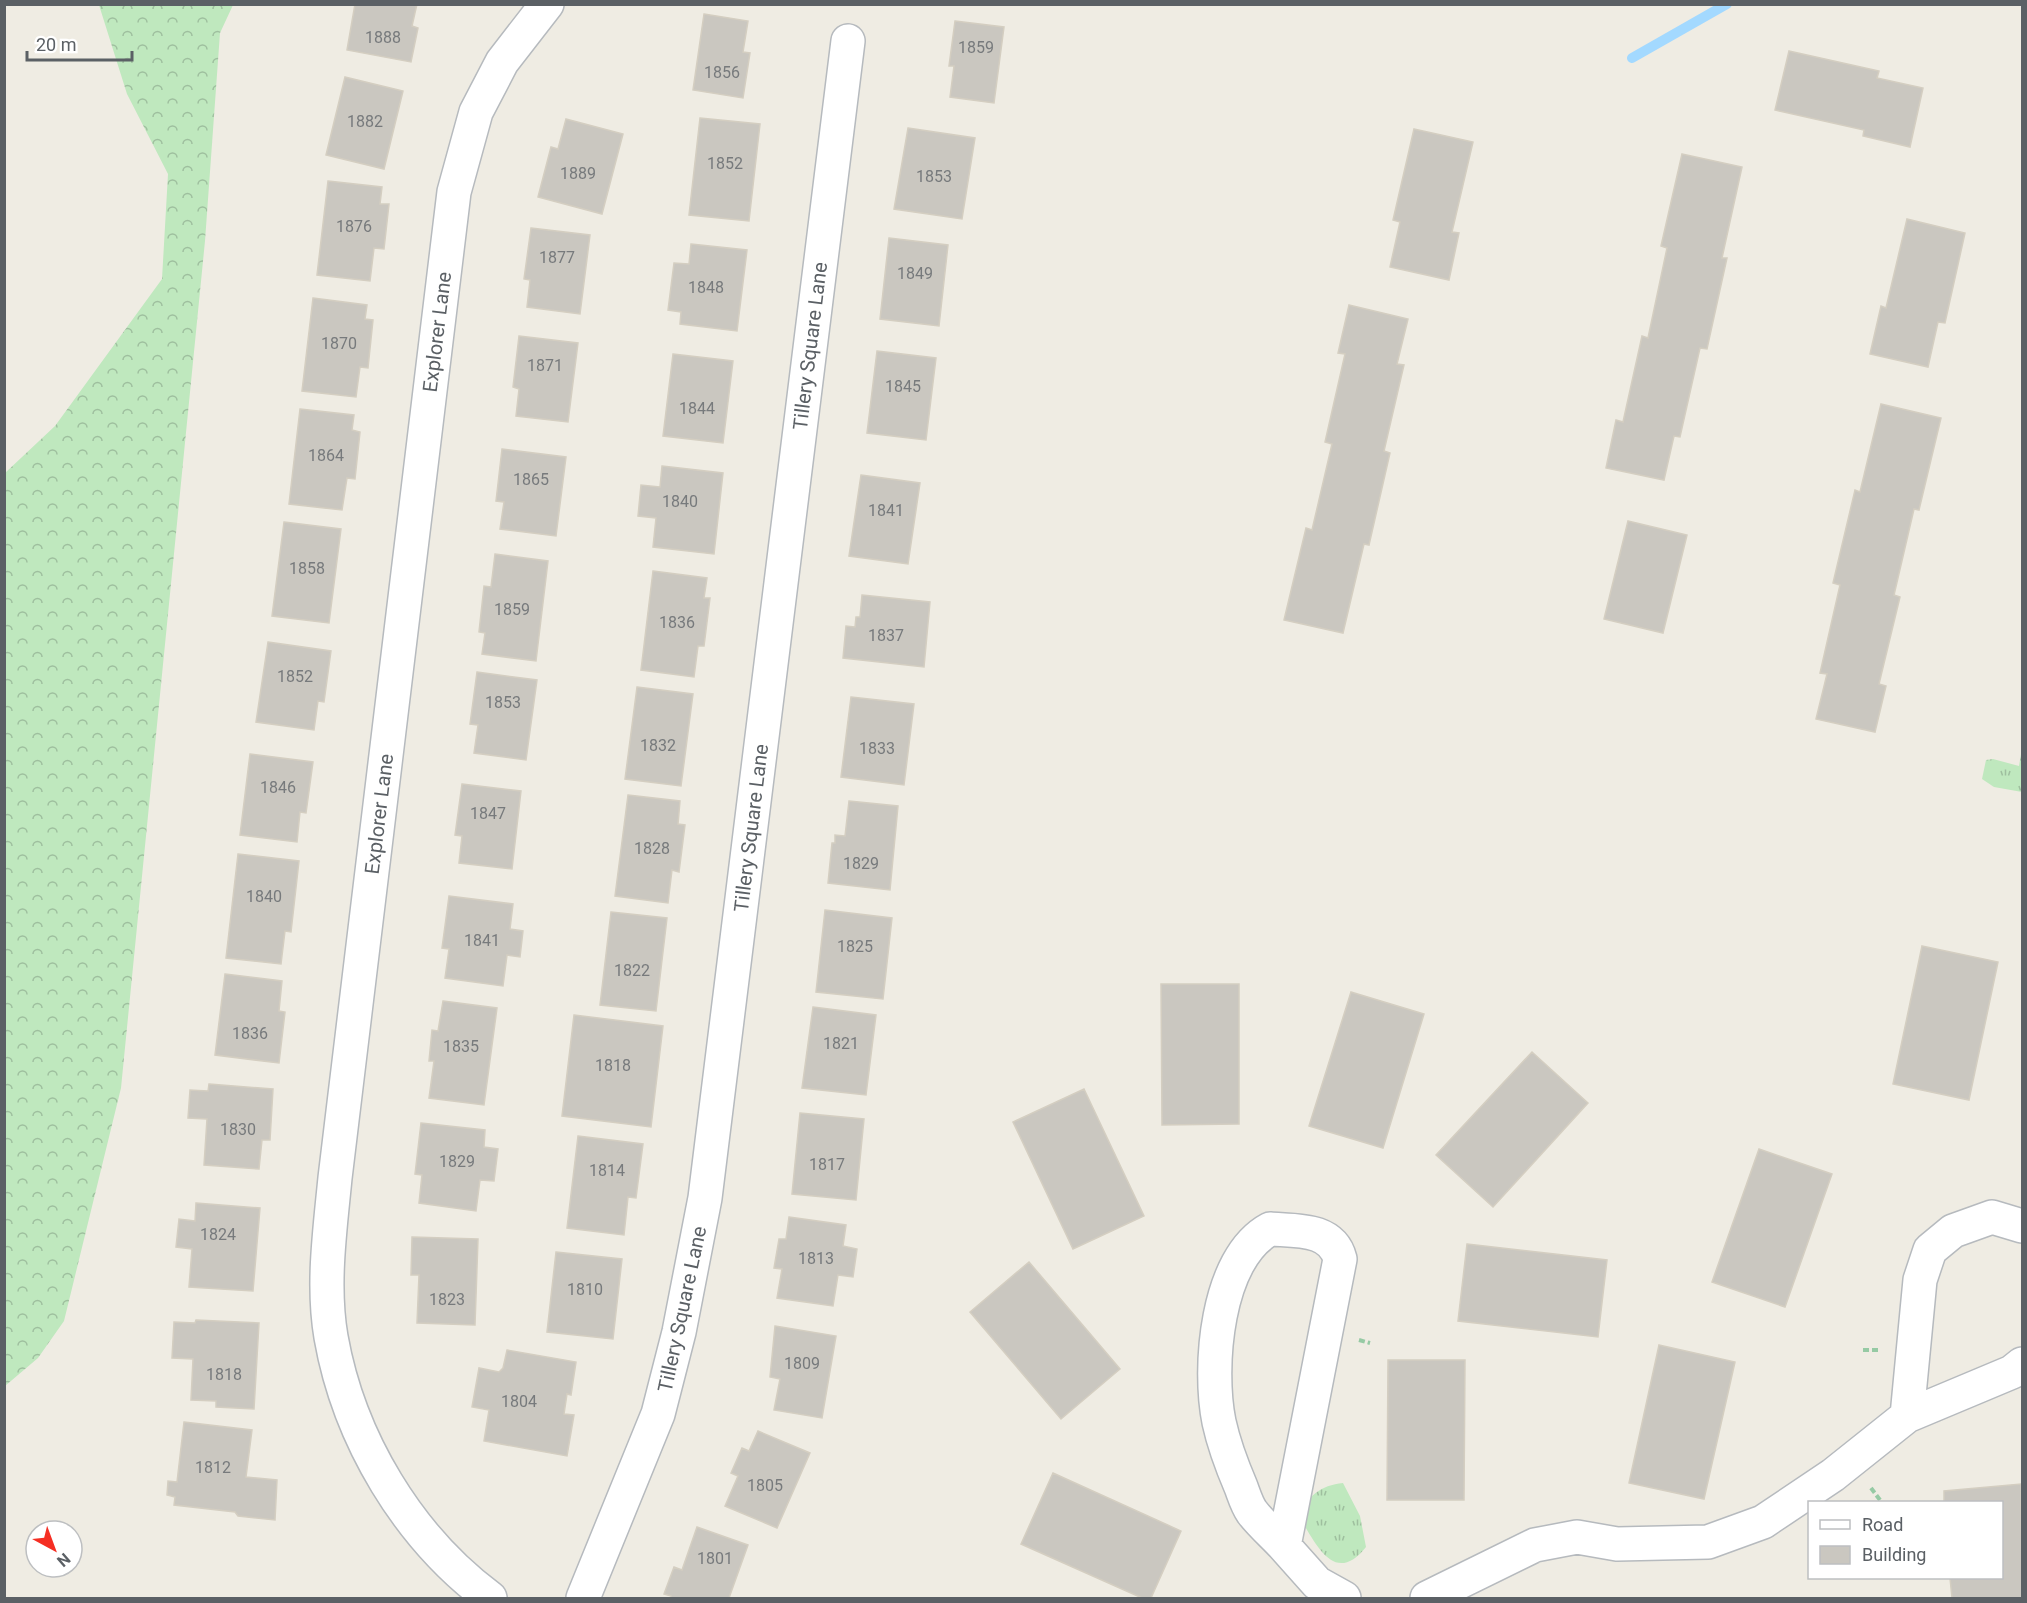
<svg xmlns="http://www.w3.org/2000/svg" width="2027" height="1603" font-family="Roboto,sans-serif">
  <style>
    .grass { fill: url(#grass-tufts) }
    .forest { fill: url(#forest-crowns) }
    .lines { fill: none; stroke-linecap: round; stroke-linejoin: round }
    .stream { stroke: #a3d9ff; stroke-width: 10 }
    .building { fill: #cac7c0; stroke: #d4cec1; stroke-width: 1.5 }
    .minor-casing { stroke: #b6babe; stroke-width: 36 }
    .path { stroke: #96caa4; stroke-width: 4; stroke-dasharray: 6 3; stroke-linecap: butt }
    .minor { stroke: #fff; stroke-width: 33 }
    .labels { text-anchor: middle; stroke-width: 6; stroke-linejoin: round; paint-order: stroke }
    .number-label { font-size: 16px; fill: #777a7c }
    .street-label { font-size: 20px; fill: #5b6065; stroke: #fff }
  </style>
  <defs>
    <pattern id="grass-tufts" width="24" height="20" patternUnits="userSpaceOnUse" patternTransform="scale(1.5)"><rect width="24" height="20" fill="#bfe8be"/><path d="M3 7l-1-3M5 7V3M7 7l1-3M15 17l-1-3M17 17v-4M19 17l1-3" fill="none" stroke="#9ebf9e"/></pattern>
    <pattern id="forest-crowns" width="20" height="18" patternUnits="userSpaceOnUse" patternTransform="scale(1.5)"><rect width="20" height="18" fill="#bfe8be"/><path d="M2 6a3 3 0 1 1 6 0M12 15a3 3 0 1 1 6 0" fill="none" stroke="#9ebf9e"/></pattern>
  </defs>
  <rect width="100%" height="100%" fill="#efece3"/>
  <!-- grass -->
  <path class="grass" d="M2022,748V792L1994,787L1982,779L1986,760L1993,759L2019,766Z
    M1343,1483L1360,1516L1366,1547C1334,1587 1316,1543 1299,1517C1306,1497 1321,1485 1343,1483Z"/>
  <!-- forest -->
  <path class="forest" d="M99,5H233L220,33L205,241L121,1088L64,1321L38,1358L5,1386V473L55,426L162,279L168,174L127,94Z"/>
  <g class="lines">
    <!-- stream -->
    <path class="stream" d="M1632,58L1727,4"/>
  </g>
  <!-- building -->
  <path class="building" d="M355,4H417L412,26L418,28L411,62L347,50Z
    M704,14L748,21L743,52L750,53L743,98L693,90Z
    M955,21L1004,27L994,103L950,97L954,66H949Z
    M1789,51L1879,71L1877,78L1923,88L1910,147L1863,136L1864,130L1775,110Z
    M345,77L403,91L384,169L326,155Z
    M700,118L760,124L749,221L689,215Z
    M566,119L623,134L602,214L538,197L551,147L558,149Z
    M908,128L975,138L962,219L894,209Z
    M1414,129L1473,142L1452,232L1459,233L1449,280L1390,267L1400,222L1393,220Z
    M1682,154L1742,167L1722,258H1727L1707,349L1700,348L1680,437L1674,436L1664,480L1606,468L1616,420L1623,422L1642,336L1648,338L1667,248L1661,246Z
    M328,181L382,187L380,204H389L384,249L374,248L370,281L317,275Z
    M1907,219L1965,233L1945,323L1938,322L1928,367L1870,354L1881,306L1886,308Z
    M531,228L590,235L580,314L527,307L530,280L524,279Z
    M889,238L948,245L939,326L880,319Z
    M691,244L747,250L737,331L680,324L681,312L668,310L674,263L689,264Z
    M313,298L367,305L365,319L373,320L368,368L360,367L356,397L302,391Z
    M1349,305L1408,319L1397,364L1404,365L1384,451L1390,453L1369,545L1364,544L1343,633L1284,620L1306,528L1312,530L1332,444L1325,442L1345,354L1338,353Z
    M519,336L578,343L568,422L516,416L519,389L513,387Z
    M877,351L936,358L926,440L867,433Z
    M673,354L733,361L723,443L663,436Z
    M1881,404L1941,418L1919,510L1914,509L1894,595L1900,597L1879,684L1886,686L1875,732L1816,719L1827,674L1820,673L1840,585L1833,583L1855,490L1860,492Z
    M300,409L354,415L352,430L360,432L355,479L347,478L342,510L289,504Z
    M502,449L566,457L556,536L500,529L504,502L496,501Z
    M662,466L723,473L714,554L653,547L656,518L638,516L641,485L660,487Z
    M861,475L920,483L908,564L849,556Z
    M1628,521L1687,535L1663,633L1604,619Z
    M284,522L341,529L329,623L272,616Z
    M495,554L548,561L536,661L482,654L485,633L479,632L484,586L491,587Z
    M653,571L707,578L704,598H710L704,646H698L694,677L641,670Z
    M862,595L930,602L924,667L843,658L846,626L855,627L856,617H860Z
    M268,642L331,651L324,702L318,701L314,730L256,722Z
    M477,672L537,680L526,760L474,753L478,725L470,724Z
    M637,687L693,694L681,786L625,779Z
    M851,697L914,704L904,785L841,777Z
    M250,754L313,762L306,813L300,812L297,842L240,835Z
    M462,784L521,791L512,869L459,863L462,836L455,835Z
    M628,795L680,801L678,824L685,825L679,872L672,870L668,903L615,896Z
    M849,801L898,806L890,890L828,883L832,843H835V835L845,836Z
    M238,854L299,861L291,932L285,931L281,964L226,958Z
    M449,896L513,904L510,929L523,931L520,957L507,955L503,986L445,978L449,949L442,948Z
    M825,910L892,918L883,999L816,992Z
    M611,912L667,918L656,1011L600,1005Z
    M1922,946L1998,962L1969,1100L1893,1084Z
    M225,974L282,981L279,1011L285,1012L279,1063L215,1055Z
    M1161,984H1239V1124L1162,1125Z
    M1351,992L1424,1014L1383,1148L1309,1126Z
    M443,1001L497,1008L484,1105L429,1098L434,1061H429L432,1030L438,1031Z
    M813,1007L876,1015L866,1095L802,1088Z
    M574,1015L663,1026L651,1127L562,1116Z
    M1532,1052L1588,1103L1493,1207L1436,1155Z
    M209,1084L273,1089L270,1140H262L259,1169L204,1165L207,1119L188,1118L190,1090L208,1091Z
    M1084,1089L1144,1216L1073,1249L1013,1122Z
    M800,1113L864,1119L856,1200L792,1194Z
    M421,1123L485,1130L484,1147L498,1149L494,1181L480,1180L476,1211L419,1203L422,1175L415,1174Z
    M578,1136L643,1144L636,1198L628,1197L624,1235L567,1228Z
    M1759,1149L1832,1174L1785,1307L1712,1282Z
    M196,1203L260,1208L253,1291L189,1287L192,1249L176,1247L179,1219L195,1221Z
    M789,1217L846,1225L843,1246L857,1249L853,1277L838,1275L833,1306L777,1298L782,1269L774,1268L779,1239H786Z
    M412,1237L478,1239L475,1325L417,1323L419,1275H411Z
    M1467,1244L1607,1260L1598,1337L1458,1321Z
    M556,1252L622,1259L613,1339L547,1332Z
    M1029,1262L1120,1369L1061,1419L970,1312Z
    M196,1320L259,1323L254,1409L216,1407V1401L191,1400L193,1359L172,1358L174,1322L195,1323Z
    M775,1326L836,1336L822,1418L774,1410L780,1379L770,1377Z
    M1659,1345L1735,1362L1704,1499L1629,1483Z
    M507,1350L576,1362L571,1395L567,1394L564,1414L574,1415L567,1456L484,1441L489,1410L472,1407L479,1368L499,1372L503,1368Z
    M1388,1360H1465L1464,1500H1387Z
    M184,1422L252,1430L246,1477L277,1480L275,1520L238,1516L235,1512L174,1505L175,1497L167,1495L168,1481L177,1482Z
    M758,1431L810,1453L777,1528L725,1506L738,1476L731,1473L742,1448L749,1451Z
    M1053,1473L1181,1531L1151,1598H1142L1021,1544Z
    M2021,1484L2022,1598H1952L1950,1578H2002V1502H1944V1491Z
    M697,1527L748,1545L729,1598H671V1596L664,1594L674,1567L682,1570Z"/>
  <g class="lines">
    <!-- minor casing -->
    <g class="minor-casing">
      <path id="minor" d="M2022,1226L1992,1217L1953,1231L1930,1250L1920,1280L1907,1416L2012,1372L2022,1364
        M1270,1229C1297,1231 1332,1228 1340,1259L1284,1546C1274,1535 1261,1524 1252,1512C1247,1505 1244,1495 1241,1487C1232,1466 1224,1445 1219,1422C1208,1368 1216,1258 1270,1229Z
        M1284,1546L1317,1583L1344,1598
        M490,1598C408,1537 349,1439 331,1337C322,1285 330,1230 335,1178L454,192L476,112L502,62L547,4
        M583,1598L658,1414L679,1332L705,1198L848,41
        M1427,1598L1535,1545L1577,1537L1617,1544L1708,1542L1763,1522L1833,1475L1907,1416"/>
    </g>
    <!-- path -->
    <path class="path" d="M1359,1340L1370,1343
      M1863,1350H1880
      M1871,1488L1880,1500"/>
    <!-- minor -->
    <use href="#minor" class="minor"/>
  </g>
  <g class="labels">
    <!-- number labels -->
    <g class="number-label">
      <text x="383" y="43">1888</text>
      <text x="976" y="53">1859</text>
      <text x="722" y="78">1856</text>
      <text x="365" y="127">1882</text>
      <text x="725" y="169">1852</text>
      <text x="578" y="179">1889</text>
      <text x="934" y="182">1853</text>
      <text x="354" y="232">1876</text>
      <text x="557" y="263">1877</text>
      <text x="915" y="279">1849</text>
      <text x="706" y="293">1848</text>
      <text x="339" y="349">1870</text>
      <text x="545" y="371">1871</text>
      <text x="903" y="392">1845</text>
      <text x="697" y="414">1844</text>
      <text x="326" y="461">1864</text>
      <text x="531" y="485">1865</text>
      <text x="680" y="507">1840</text>
      <text x="886" y="516">1841</text>
      <text x="307" y="574">1858</text>
      <text x="512" y="615">1859</text>
      <text x="677" y="628">1836</text>
      <text x="886" y="641">1837</text>
      <text x="295" y="682">1852</text>
      <text x="503" y="708">1853</text>
      <text x="658" y="751">1832</text>
      <text x="877" y="754">1833</text>
      <text x="278" y="793">1846</text>
      <text x="488" y="819">1847</text>
      <text x="652" y="854">1828</text>
      <text x="861" y="869">1829</text>
      <text x="264" y="902">1840</text>
      <text x="482" y="946">1841</text>
      <text x="855" y="952">1825</text>
      <text x="632" y="976">1822</text>
      <text x="250" y="1039">1836</text>
      <text x="841" y="1049">1821</text>
      <text x="461" y="1052">1835</text>
      <text x="613" y="1071">1818</text>
      <text x="238" y="1135">1830</text>
      <text x="457" y="1167">1829</text>
      <text x="827" y="1170">1817</text>
      <text x="607" y="1176">1814</text>
      <text x="218" y="1240">1824</text>
      <text x="816" y="1264">1813</text>
      <text x="585" y="1295">1810</text>
      <text x="447" y="1305">1823</text>
      <text x="802" y="1369">1809</text>
      <text x="224" y="1380">1818</text>
      <text x="519" y="1407">1804</text>
      <text x="213" y="1473">1812</text>
      <text x="765" y="1491">1805</text>
      <text x="715" y="1564">1801</text>
    </g>
    <!-- street labels -->
    <g class="street-label">
      <text transform="translate(437 332) rotate(-83)" y="7">Explorer Lane</text>
      <text transform="translate(810 346) rotate(-83)" y="7">Tillery Square Lane</text>
      <text transform="translate(379 814) rotate(-83)" y="7">Explorer Lane</text>
      <text transform="translate(751 828) rotate(-83)" y="7">Tillery Square Lane</text>
      <text transform="translate(682 1309) rotate(-78)" y="7">Tillery Square Lane</text>
    </g>
  </g>
  <!-- border -->
  <rect width="2027" height="1603" fill="none" stroke="#5b6065" stroke-width="12"/>
  <!-- legend -->
  <rect x="1808" y="1501" width="195" height="78" fill="#ffffff" stroke="#bdbfc1" stroke-width="1.5"/>
  <rect x="1820" y="1520" width="30" height="9" fill="#ffffff" stroke="#bdbfc1" stroke-width="1.5"/>
  <text x="1862" y="1531" font-size="18" fill="#5b6065">Road</text>
  <rect x="1820" y="1546" width="30" height="18" fill="#cac7c0" stroke="#bdbfc1" stroke-width="1.5"/>
  <text x="1862" y="1561" font-size="18" fill="#5b6065">Building</text>
  <!-- north arrow -->
  <g transform="translate(54 1549) rotate(139)"><circle r="28" fill="#ffffff" stroke="#bdbfc1" stroke-width="1.5"/>
  <path d="M0-4.5L10 22L0 15L-10 22Z" fill="#f52e23"/>
  <text y="-9" font-size="16" font-weight="bold" text-anchor="middle" fill="#5b6065">N</text>
  </g>
  <!-- scale -->
  <path d="M27 51v9h105v-9" fill="none" stroke="#5b6065" stroke-width="3"/>
  <text x="36" y="51" font-size="18" fill="#5b6065" stroke="#ffffff" stroke-width="4.5" paint-order="stroke">20 m</text>
</svg>
